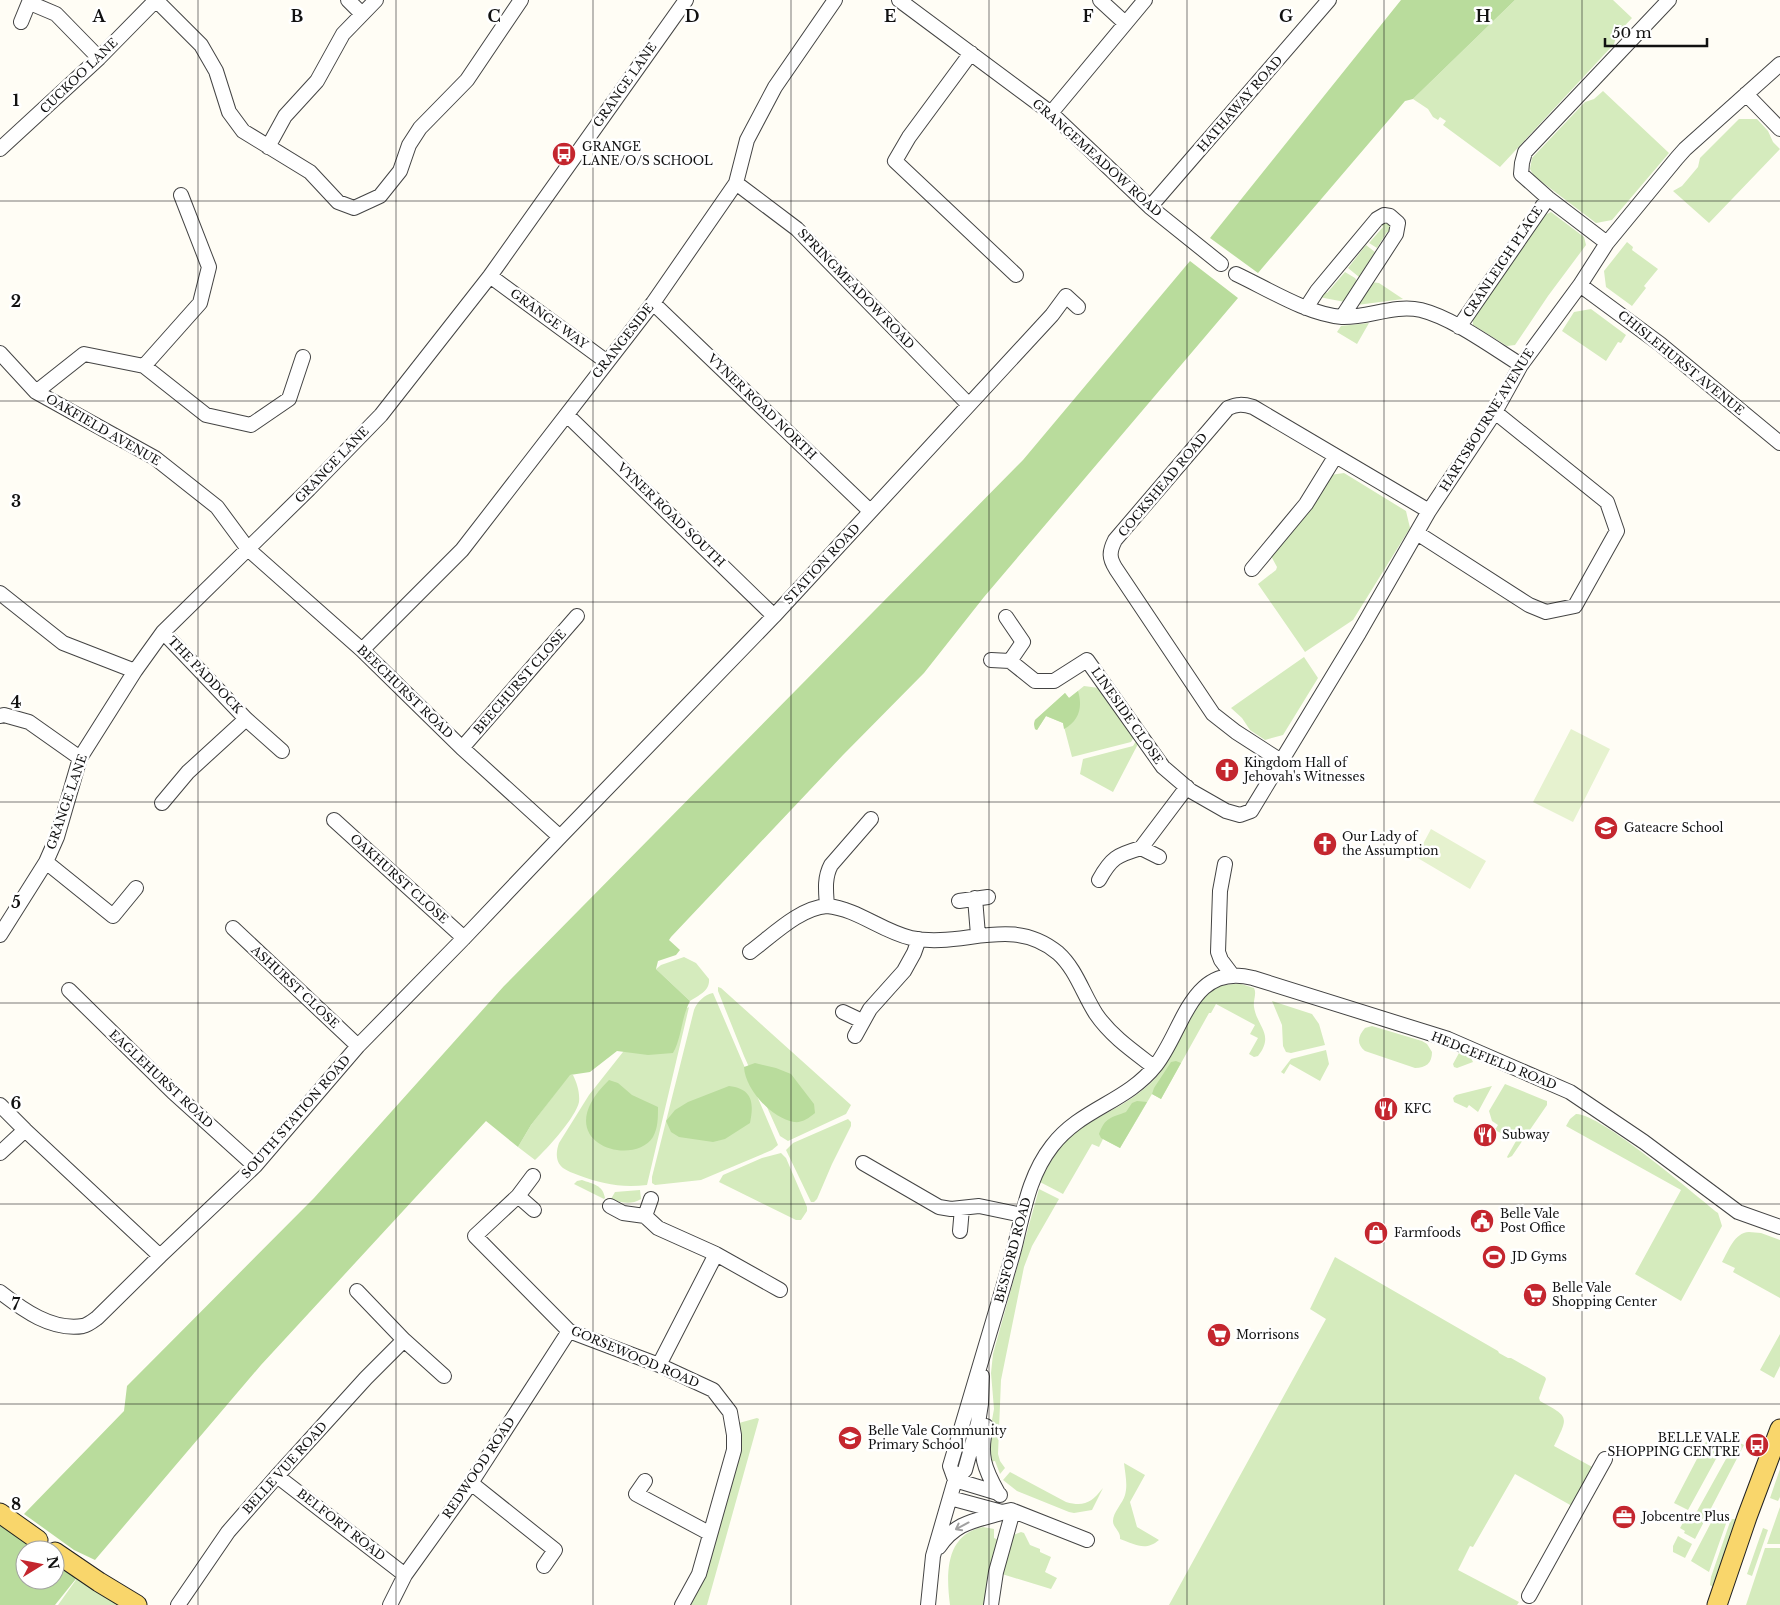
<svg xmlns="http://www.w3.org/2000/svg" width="1780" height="1605" font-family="'Libre Baskerville',serif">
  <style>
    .green { fill: #d5ebbd }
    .forest { fill: #b9dc9c }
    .pitch { fill: #e6f2cf }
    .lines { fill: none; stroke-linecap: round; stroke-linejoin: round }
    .minor-casing { stroke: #444; stroke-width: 16 }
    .major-casing { stroke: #222; stroke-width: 21 }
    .minor { stroke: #fff; stroke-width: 14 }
    .major { stroke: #f9d66b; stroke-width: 19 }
    .oneway { stroke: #a0a0a0 }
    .grid { fill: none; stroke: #111; stroke-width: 1; stroke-opacity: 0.55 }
    .labels { text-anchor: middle; stroke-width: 5; stroke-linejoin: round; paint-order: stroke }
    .street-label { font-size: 12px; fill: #111; stroke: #fff }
    .poi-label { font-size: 12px; fill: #111; stroke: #fff; text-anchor: start }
    .grid-label { font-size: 16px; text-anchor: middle; font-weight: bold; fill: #111; stroke: #fff; stroke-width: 5; stroke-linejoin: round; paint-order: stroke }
  </style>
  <rect width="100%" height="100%" fill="#fffdf5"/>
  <!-- green -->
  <path class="green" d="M1515,0H1613L1632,18L1617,34L1614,44L1500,167L1443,125L1446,121L1440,117L1438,120L1433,117L1428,109L1413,99Z
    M1603,91L1669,153L1612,220L1596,223L1534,176L1530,169L1532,158L1585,102L1594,99Z
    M1739,119H1757L1768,131L1773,142L1780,149L1709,223L1673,191L1682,186L1698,167L1700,158Z
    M1551,212L1584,237L1586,245L1548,296L1515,345L1507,346L1473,325V319L1543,216Z
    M1379,222H1391L1392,234L1387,232L1377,248L1369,243L1383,227Z
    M1627,242L1633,247L1632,250L1658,269L1644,286L1646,288L1632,306L1606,287L1604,271Z
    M1366,245L1375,252L1359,277L1348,268Z
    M1345,272L1355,278L1357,281L1345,302L1319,297L1323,290L1327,293Z
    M1371,282L1379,283L1403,299L1357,305Z
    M1591,309L1626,335L1621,343L1618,342L1606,361L1562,331L1574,312Z
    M1369,323L1357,344L1337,332L1341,326Z
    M1344,473L1406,511L1410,528L1353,620L1305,652L1258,584L1276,570L1277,567L1271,556L1330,475Z
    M1304,657L1318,678L1283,735L1265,740L1250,730L1242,718L1231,708Z
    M1084,686L1099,688L1134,737L1131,742L1072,757L1063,723L1046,716L1037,730L1035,729L1034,724L1035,720L1065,693L1069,698Z
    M1136,741L1138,744L1113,792L1080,774L1083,759L1133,746Z
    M684,957L696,963L709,979C710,991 699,995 690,1001L656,969L661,965Z
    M1241,984L1254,988C1257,994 1253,1000 1254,1007C1257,1027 1275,1034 1258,1056L1254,1057L1249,1054L1258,1038L1250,1034L1255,1025L1216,1004L1211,1013H1209L1161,1099L1152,1094L1120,1148L1103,1139L1099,1147L1092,1144L1063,1194L1040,1182C1049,1164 1059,1145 1075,1133C1104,1111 1135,1103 1159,1074C1177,1052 1193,1001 1215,989C1223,984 1233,984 1241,984Z
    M718,987L721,988L851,1105L846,1114L788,1141L780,1136L744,1056L718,991Z
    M713,993L778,1145L772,1150L701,1180L655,1185L652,1183V1177L694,1010C697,1002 705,994 713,993Z
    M1272,1001L1312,1014L1319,1024L1325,1045L1291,1053L1286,1052L1283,1046L1282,1025Z
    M689,1007L647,1185C621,1188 602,1184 578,1175C573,1173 567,1171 563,1168C555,1162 556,1151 559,1143L589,1095L638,1033Z
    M1372,1026L1422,1041L1427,1044L1432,1052C1432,1063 1426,1068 1415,1068L1365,1051C1356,1044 1358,1036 1365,1028Z
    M1326,1050L1329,1064L1320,1081L1290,1064L1284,1074L1281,1072L1291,1059Z
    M1459,1053L1471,1058L1473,1062L1457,1068L1454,1067L1453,1064Z
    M569,1075H573C577,1083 580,1093 579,1102C576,1117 547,1149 535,1160L518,1147L531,1125Z
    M1505,1084L1544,1100L1547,1101V1105L1512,1156L1508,1158L1507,1157L1516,1141L1495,1130L1498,1125L1492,1121L1489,1111Z
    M1492,1086L1478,1112L1469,1105L1467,1108L1454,1102L1453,1098L1456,1095Z
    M1576,1114C1600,1113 1695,1195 1718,1213L1722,1226L1681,1301L1635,1274L1681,1190L1566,1126L1570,1119Z
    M848,1119L851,1122V1126L832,1164L817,1199L814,1202H811L786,1150L793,1143Z
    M781,1153L786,1158L807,1207V1211L801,1220H796L719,1182L723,1175L762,1158Z
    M582,1180C593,1184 603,1185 605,1198L604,1199L574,1184L577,1181Z
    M1039,1189L1059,1199L1032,1246L1024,1267L1001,1380L998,1454L1000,1461L1005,1468L1000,1474L995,1461L989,1462L988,1442L994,1409L991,1373L993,1354Z
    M640,1190L641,1199C631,1205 622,1203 611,1199L615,1192Z
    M1749,1232L1761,1233L1780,1240V1298L1733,1272L1735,1268L1722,1262C1729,1250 1734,1233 1749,1232Z
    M1335,1257L1498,1351L1499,1353L1508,1358H1511L1545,1377L1546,1379L1539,1398L1540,1401C1569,1417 1569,1416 1554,1446L1594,1468L1572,1506L1515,1474L1473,1547L1470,1546L1458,1570L1519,1602L1517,1605H1169L1326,1319L1310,1309Z
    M1780,1334V1366L1774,1378L1760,1370Z
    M757,1418L759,1419L707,1605H689L741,1440L739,1423Z
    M1711,1432L1728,1437L1688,1510L1674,1503Z
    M1736,1441L1744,1445L1695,1539L1684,1533L1685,1531L1680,1528L1685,1519L1691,1522Z
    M1124,1463L1145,1475L1130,1502L1137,1527L1159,1540C1145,1552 1135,1544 1120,1539C1121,1531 1113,1528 1113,1521C1113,1512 1123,1503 1125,1495C1128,1485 1125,1473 1124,1463Z
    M1780,1469V1497L1778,1501L1770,1498Z
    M1010,1472L1066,1502C1084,1507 1091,1503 1103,1488L1092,1510L1074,1513L1069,1512L1017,1491L1003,1480Z
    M1780,1507V1544H1767Z
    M1715,1515L1728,1518L1709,1572L1691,1561Z
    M1731,1519H1736L1739,1521L1712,1605H1707L1713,1587L1710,1585L1711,1577Z
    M983,1527L994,1529V1538L999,1540L986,1605H950C946,1574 945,1535 983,1527Z
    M1763,1528L1768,1530L1752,1576L1747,1574Z
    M1021,1532L1024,1533L1030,1545L1040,1549V1552L1051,1557L1045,1572L1057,1578L1051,1589L1002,1574L1013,1535Z
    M1678,1536L1692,1544L1685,1558L1673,1552V1546Z
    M1765,1548H1780V1605H1746Z
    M83,1570L138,1605H58Z"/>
  <!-- forest -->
  <path class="forest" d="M1401,0H1515L1413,99L1405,101L1258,273L1210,238Z
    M1190,261L1238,298L984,597L924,673L843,755L671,937L669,940L680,950L676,955L658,961L656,969L690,1001C681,1018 682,1037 673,1053L648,1055L617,1051L590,1072L570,1075L531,1125L518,1147L486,1121L261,1365L95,1560L74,1550L24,1514L124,1411L127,1386L314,1198L504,986L1023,460Z
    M1078,691C1083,707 1079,721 1064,729L1063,723L1046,716L1037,730L1035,729L1034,724L1035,720L1065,693L1069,698Z
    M1176,1061L1181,1063L1161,1099L1152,1094L1154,1088L1171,1062Z
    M755,1063L776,1068L791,1074L814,1104L815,1113C809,1118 802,1123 794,1122C771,1118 745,1089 744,1067Z
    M609,1080L618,1083L632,1095L658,1107C658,1118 658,1128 653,1137C633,1169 545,1142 609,1080Z
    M729,1086C753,1089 754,1103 750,1123L725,1139L713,1142L679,1137L671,1132L666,1121L675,1110L688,1102Z
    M1137,1101L1147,1102L1120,1148L1101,1138L1099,1134C1105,1117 1111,1118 1126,1112L1132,1103Z
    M0,1512L54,1550H25V1580H55V1551L83,1570L55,1605H0Z"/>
  <!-- pitch -->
  <path class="pitch" d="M1571,729L1610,749L1573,822L1533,802Z
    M1431,829L1486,861L1470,889L1416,857Z"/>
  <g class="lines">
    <!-- minor casing -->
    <g class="minor-casing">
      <path id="minor" d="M156,0L201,45L216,71L229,112L243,131L310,172L338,202L354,208L380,196L400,171L409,145L420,128L467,80L521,0
        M348,0L362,14
        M899,0L1051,113L1150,207L1221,264
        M1100,0L1125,23
        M30,3L56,14L99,58
        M21,22L30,0
        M971,53L909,137L895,161L1016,275
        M1746,94L1780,129
        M1051,113L1145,0
        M268,147L285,116L317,81L343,34L376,0
        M0,149L99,58L156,0
        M736,183L797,229L968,404
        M1150,207L1329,0
        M1607,243L1548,198L1521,174L1522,163L1525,152L1669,0
        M1236,274C1268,289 1307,314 1342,317C1368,318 1394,304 1421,310C1453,318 1492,347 1521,365
        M490,276L607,362
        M1580,285L1660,344L1780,443
        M653,303L870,511
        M1306,308L1317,291L1377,219L1384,215L1390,216L1398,223L1396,234L1342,317
        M1459,327L1548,198
        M0,353L36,392L155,458L217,507L248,549L362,650L462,748L560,837
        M144,366L200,303L209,267L181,195
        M36,392L84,354L144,366L206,415L251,425L289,399L303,357
        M567,415L774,616
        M1417,533L1529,605L1546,612L1575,606L1617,531L1607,502L1495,412
        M1252,569L1306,504L1335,457
        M0,593L63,643L135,671
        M1006,617L1023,642L1010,661L1035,681H1054L1087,660L1163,767L1191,791L1226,811L1240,815L1251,811L1359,633L1429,511L1495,412L1521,365L1580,285L1607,243L1677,158L1685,149L1780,64
        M163,632L246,719L282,751
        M362,650L462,550L653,303L736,183L747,140L775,87L835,0
        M991,660L1010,661
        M0,716L4,715L29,722L80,758
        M462,748L577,616
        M1281,761L1236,732L1213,714L1116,569C1109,558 1109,552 1115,540L1228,408C1237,404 1243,404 1253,407L1429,511
        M162,803L188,772L246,719
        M871,819L831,865C824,878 826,892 827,906C858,909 881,931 911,938C963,949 1011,914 1058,953C1076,969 1083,994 1096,1014C1111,1036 1133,1051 1154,1067
        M334,820L464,938
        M1141,848L1187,787
        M46,862L113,916L136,888
        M1225,864L1220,891L1218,952L1221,960L1233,976
        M1099,880C1111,858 1117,855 1141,848L1159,857
        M975,898L978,935
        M959,901L988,897
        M233,928L358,1046
        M0,935L46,862L57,837L80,758L135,671L163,632L309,489L381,415L490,276L686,0
        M750,952C772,936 799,908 827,906
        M69,990L173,1092L255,1166
        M843,1012L862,1021
        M855,1036L870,1009L904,971L914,953L919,939
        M0,1105L25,1130L160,1256L255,1166L358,1046L464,938L560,837L774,616L1052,315L1066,296L1078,307
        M0,1153L25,1130
        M863,1163L939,1207L951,1209L979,1206L1022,1215
        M518,1196L533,1176
        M651,1199L645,1216L658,1228L716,1254L780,1290
        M610,1206L623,1213L645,1216
        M534,1210L518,1196L475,1236L569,1331L659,1365L713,1390L730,1412L734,1435V1450L699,1574L682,1605
        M960,1231L962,1208
        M0,1292C23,1310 52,1331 83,1326C88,1325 93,1321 97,1318L160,1256
        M404,1340L444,1376
        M659,1365L716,1254
        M986,1426C979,1455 984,1468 998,1493
        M277,1476L405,1575
        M955,1480L965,1470L978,1423L981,1404L982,1376
        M955,1480L998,1493L1000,1495
        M645,1481L636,1494L709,1533
        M471,1483L555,1550L544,1566
        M950,1498L1002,1512L1011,1510L1087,1540
        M939,1547C956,1522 974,1521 1001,1513
        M1529,1596L1605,1459
        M178,1605L228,1532L277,1476L366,1378L404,1340L357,1291
        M390,1605L405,1575L471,1483L569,1331
        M928,1605L933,1556L955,1480L950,1466C968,1404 987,1343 1005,1281C1009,1266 1014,1252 1017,1237C1025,1204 1031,1173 1052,1146C1081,1108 1126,1103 1156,1065C1184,1029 1191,962 1253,978L1448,1039L1570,1092L1644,1142L1738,1212L1780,1227
        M991,1605L996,1572L1013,1511"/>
    </g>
    <!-- major casing -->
    <g class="major-casing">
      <path id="major" d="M0,1513L38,1540
        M55,1552L99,1582L137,1605
        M1717,1605L1747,1517L1780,1429"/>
    </g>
    <!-- minor -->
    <use href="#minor" class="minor"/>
    <!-- major -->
    <use href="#major" class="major"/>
  </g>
  <!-- one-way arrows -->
  <defs><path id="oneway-shaft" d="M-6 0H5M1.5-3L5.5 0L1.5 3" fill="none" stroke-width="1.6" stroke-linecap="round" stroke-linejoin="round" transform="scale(1.25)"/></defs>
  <use class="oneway" href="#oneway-shaft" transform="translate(962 1526) rotate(152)"/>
  <!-- grid -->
  <path class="grid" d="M198,0V1605M396,0V1605M593,0V1605M791,0V1605M989,0V1605M1187,0V1605M1384,0V1605M1582,0V1605M0,201H1780M0,401H1780M0,602H1780M0,802H1780M0,1003H1780M0,1204H1780M0,1404H1780"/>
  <!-- icons -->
  <defs>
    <g id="bus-disc" transform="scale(1.25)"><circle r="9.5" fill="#c4262e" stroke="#fff"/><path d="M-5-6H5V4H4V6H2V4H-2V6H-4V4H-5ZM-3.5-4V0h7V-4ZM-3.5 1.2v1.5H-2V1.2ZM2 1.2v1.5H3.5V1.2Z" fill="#fff"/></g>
    <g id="church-disc" transform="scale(1.25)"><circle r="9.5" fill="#c4262e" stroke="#fff"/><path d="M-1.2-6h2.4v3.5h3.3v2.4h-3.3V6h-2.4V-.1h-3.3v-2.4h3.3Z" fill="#fff"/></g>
    <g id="school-disc" transform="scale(1.25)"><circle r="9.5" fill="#c4262e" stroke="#fff"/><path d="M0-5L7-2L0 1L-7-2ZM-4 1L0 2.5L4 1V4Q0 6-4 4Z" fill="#fff"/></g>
    <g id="restaurant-disc" transform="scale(1.25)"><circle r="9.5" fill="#c4262e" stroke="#fff"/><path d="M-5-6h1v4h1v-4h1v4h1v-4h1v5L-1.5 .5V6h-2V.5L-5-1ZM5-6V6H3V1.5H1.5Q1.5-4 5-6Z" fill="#fff"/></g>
    <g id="civic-disc" transform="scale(1.25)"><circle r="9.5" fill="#c4262e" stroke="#fff"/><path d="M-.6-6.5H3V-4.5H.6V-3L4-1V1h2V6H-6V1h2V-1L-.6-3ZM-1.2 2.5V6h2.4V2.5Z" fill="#fff"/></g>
    <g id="shop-disc" transform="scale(1.25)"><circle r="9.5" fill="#c4262e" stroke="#fff"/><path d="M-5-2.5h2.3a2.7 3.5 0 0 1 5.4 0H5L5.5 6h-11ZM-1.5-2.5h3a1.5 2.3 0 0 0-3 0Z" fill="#fff"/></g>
    <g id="stadium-disc" transform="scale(1.25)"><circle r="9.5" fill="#c4262e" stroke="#fff"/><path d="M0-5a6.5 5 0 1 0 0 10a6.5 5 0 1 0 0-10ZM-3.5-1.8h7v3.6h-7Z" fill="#fff"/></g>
    <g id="supermarket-disc" transform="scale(1.25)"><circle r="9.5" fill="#c4262e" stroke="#fff"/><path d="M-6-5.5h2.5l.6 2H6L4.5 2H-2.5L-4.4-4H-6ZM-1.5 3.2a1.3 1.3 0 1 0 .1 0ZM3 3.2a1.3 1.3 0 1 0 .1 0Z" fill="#fff"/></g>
    <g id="office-disc" transform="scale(1.25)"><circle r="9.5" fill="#c4262e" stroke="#fff"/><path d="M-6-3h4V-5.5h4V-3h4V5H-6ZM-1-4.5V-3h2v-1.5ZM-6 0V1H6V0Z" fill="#fff"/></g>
  </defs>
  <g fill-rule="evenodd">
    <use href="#bus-disc" x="564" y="154"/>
    <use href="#church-disc" x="1227" y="770"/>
    <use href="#school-disc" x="1606" y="828"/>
    <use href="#church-disc" x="1325" y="844"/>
    <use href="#restaurant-disc" x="1386" y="1109"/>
    <use href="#restaurant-disc" x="1485" y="1135"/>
    <use href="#civic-disc" x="1482" y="1221"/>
    <use href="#shop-disc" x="1376" y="1233"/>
    <use href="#stadium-disc" x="1494" y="1257"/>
    <use href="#supermarket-disc" x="1535" y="1295"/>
    <use href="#supermarket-disc" x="1219" y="1335"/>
    <use href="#school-disc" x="850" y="1438"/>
    <use href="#bus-disc" x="1757" y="1445"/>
    <use href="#office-disc" x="1624" y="1517"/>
  </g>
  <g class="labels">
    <!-- street labels -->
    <g class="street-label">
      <text transform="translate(79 76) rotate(-44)" y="4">CUCKOO LANE</text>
      <text transform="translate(625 85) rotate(-55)" y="4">GRANGE LANE</text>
      <text transform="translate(1240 104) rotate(-49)" y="4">HATHAWAY ROAD</text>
      <text transform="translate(1097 158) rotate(42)" y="4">GRANGEMEADOW ROAD</text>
      <text transform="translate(1503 262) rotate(-56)" y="4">CRANLEIGH PLACE</text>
      <text transform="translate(856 289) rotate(46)" y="4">SPRINGMEADOW ROAD</text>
      <text transform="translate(549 319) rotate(36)" y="4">GRANGE WAY</text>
      <text transform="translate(623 341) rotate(-52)" y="4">GRANGESIDE</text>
      <text transform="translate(1681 363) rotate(39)" y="4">CHISLEHURST AVENUE</text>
      <text transform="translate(762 407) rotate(44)" y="4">VYNER ROAD NORTH</text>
      <text transform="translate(1487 420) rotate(-58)" y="4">HARTSBOURNE AVENUE</text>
      <text transform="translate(103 430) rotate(30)" y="4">OAKFIELD AVENUE</text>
      <text transform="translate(332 465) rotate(-46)" y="4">GRANGE LANE</text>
      <text transform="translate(1163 485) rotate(-50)" y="4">COCKSHEAD ROAD</text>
      <text transform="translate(671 515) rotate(44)" y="4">VYNER ROAD SOUTH</text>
      <text transform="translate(822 564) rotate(-47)" y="4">STATION ROAD</text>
      <text transform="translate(205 675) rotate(46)" y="4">THE PADDOCK</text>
      <text transform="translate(520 682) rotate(-49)" y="4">BEECHURST CLOSE</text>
      <text transform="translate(405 692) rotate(44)" y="4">BEECHURST ROAD</text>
      <text transform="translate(1127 716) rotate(55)" y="4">LINESIDE CLOSE</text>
      <text transform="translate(67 802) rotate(-71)" y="4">GRANGE LANE</text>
      <text transform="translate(399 879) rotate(42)" y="4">OAKHURST CLOSE</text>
      <text transform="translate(295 987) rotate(43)" y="4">ASHURST CLOSE</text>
      <text transform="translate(1494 1061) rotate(22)" y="4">HEDGEFIELD ROAD</text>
      <text transform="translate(161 1079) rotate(43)" y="4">EAGLEHURST ROAD</text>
      <text transform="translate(296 1117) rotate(-49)" y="4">SOUTH STATION ROAD</text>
      <text transform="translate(1013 1250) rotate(-75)" y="4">BESFORD ROAD</text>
      <text transform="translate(635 1357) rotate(23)" y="4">GORSEWOOD ROAD</text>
      <text transform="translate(285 1468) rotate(-48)" y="4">BELLE VUE ROAD</text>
      <text transform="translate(479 1468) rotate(-56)" y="4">REDWOOD ROAD</text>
      <text transform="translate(341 1525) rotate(38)" y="4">BELFORT ROAD</text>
    </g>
    <!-- poi labels -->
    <g class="poi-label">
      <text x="582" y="151">GRANGE<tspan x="582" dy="14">LANE/O/S SCHOOL</tspan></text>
      <text x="1244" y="767">Kingdom Hall of<tspan x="1244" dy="14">Jehovah's Witnesses</tspan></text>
      <text x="1624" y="832">Gateacre School</text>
      <text x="1342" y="841">Our Lady of<tspan x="1342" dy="14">the Assumption</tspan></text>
      <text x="1404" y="1113">KFC</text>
      <text x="1502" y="1139">Subway</text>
      <text x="1500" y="1218">Belle Vale<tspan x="1500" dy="14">Post Office</tspan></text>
      <text x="1394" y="1237">Farmfoods</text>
      <text x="1512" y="1261">JD Gyms</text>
      <text x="1552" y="1292">Belle Vale<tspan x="1552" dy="14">Shopping Center</tspan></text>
      <text x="1236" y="1339">Morrisons</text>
      <text x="868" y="1435">Belle Vale Community<tspan x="868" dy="14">Primary School</tspan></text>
      <text x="1740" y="1442" text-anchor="end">BELLE VALE<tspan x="1740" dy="14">SHOPPING CENTRE</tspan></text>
      <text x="1642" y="1521">Jobcentre Plus</text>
    </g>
  </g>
  <g class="grid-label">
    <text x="99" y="22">A</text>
    <text x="297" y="22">B</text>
    <text x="494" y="22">C</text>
    <text x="692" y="22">D</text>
    <text x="890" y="22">E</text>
    <text x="1088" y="22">F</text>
    <text x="1286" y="22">G</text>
    <text x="1483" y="22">H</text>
    <text x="16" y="106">1</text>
    <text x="16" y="307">2</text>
    <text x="16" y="507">3</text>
    <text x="16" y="708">4</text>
    <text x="16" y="908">5</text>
    <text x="16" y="1109">6</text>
    <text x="16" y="1310">7</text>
    <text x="16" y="1510">8</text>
  </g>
  <!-- north arrow -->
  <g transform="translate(40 1565) rotate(80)"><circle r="24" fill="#ffffff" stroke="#a0a0a0"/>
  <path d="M0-4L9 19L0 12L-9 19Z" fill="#c4262e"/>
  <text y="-8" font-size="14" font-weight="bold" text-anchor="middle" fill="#111111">N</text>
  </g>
  <!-- scale -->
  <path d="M1605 38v8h102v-8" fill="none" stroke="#111111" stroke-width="2.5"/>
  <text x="1612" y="38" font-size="15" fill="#111111" stroke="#ffffff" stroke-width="4" paint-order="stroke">50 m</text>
</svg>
